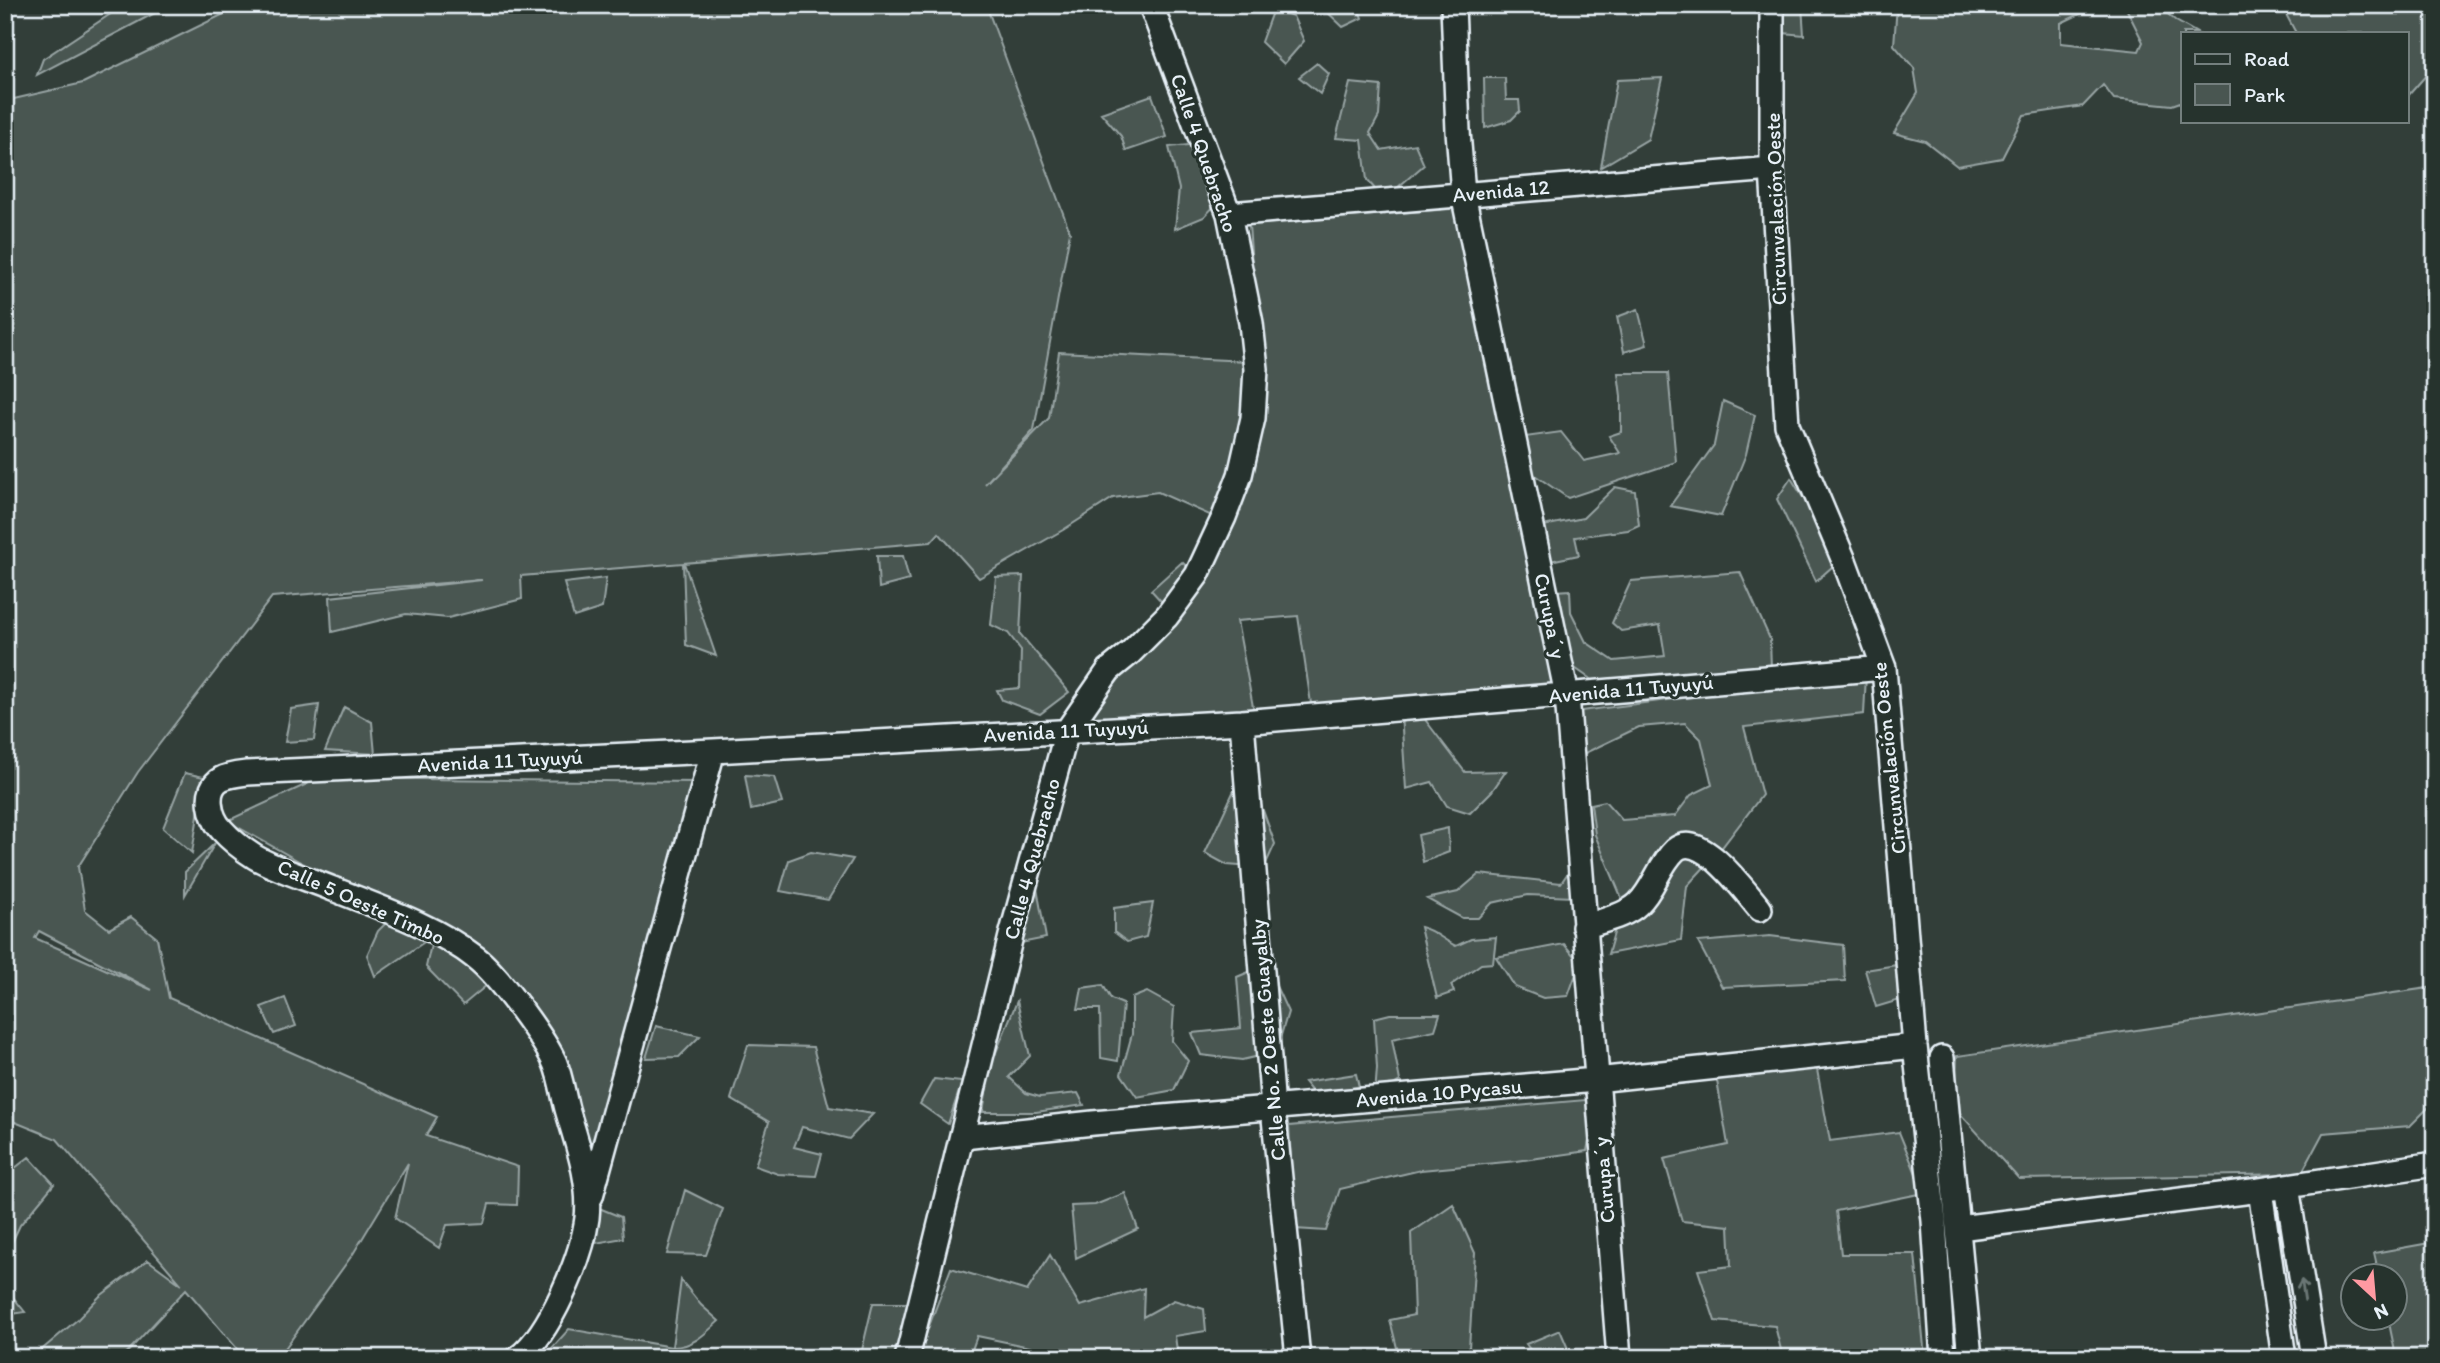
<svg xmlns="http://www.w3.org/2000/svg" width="2440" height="1363" font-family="Itim,sans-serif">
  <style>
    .green { fill: #495651; stroke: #98a4a4; stroke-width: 2; fill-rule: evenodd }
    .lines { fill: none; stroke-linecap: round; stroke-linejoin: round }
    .minor-casing { stroke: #e8f1f8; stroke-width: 28 }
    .minor { stroke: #26332d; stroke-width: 23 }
    .oneway { stroke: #6a7674 }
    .labels { text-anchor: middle; stroke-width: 6; stroke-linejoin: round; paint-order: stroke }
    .street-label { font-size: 21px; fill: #e8f1f8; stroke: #26332d }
  </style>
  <rect width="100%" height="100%" fill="#323e39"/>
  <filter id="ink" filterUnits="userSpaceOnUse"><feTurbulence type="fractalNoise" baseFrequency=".0143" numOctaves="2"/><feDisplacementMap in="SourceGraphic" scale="14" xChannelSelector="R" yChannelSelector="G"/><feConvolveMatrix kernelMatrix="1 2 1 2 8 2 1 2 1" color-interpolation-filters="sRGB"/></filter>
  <g filter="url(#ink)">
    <!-- green -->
    <path class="green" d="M124,5H170L37,75L43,59Z
      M242,5H986L1070,232L1034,430L985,484L1049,418L1059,352L1247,361L1238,448L1214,517L1158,492L1113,498L1063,530L979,578L939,533L931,542L684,563L716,656L686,645L683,563L521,576L522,599L448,618L406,614L332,632L330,597L482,580L272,597L138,772L78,867L85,910L109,929L131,917L157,938L169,998L437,1117L426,1136L518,1167L517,1205L489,1204L484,1223L447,1225L439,1248L395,1218L408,1163L353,1254L278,1358H245L186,1289L122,1358H44L39,1352L78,1319L99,1297L148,1260L182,1285L57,1139L5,1118V101L83,83ZM39,931L152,990L35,938Z
      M1324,5H1357L1362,18L1343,27L1322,7Z
      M1781,5H1802L1804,35L1783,33Z
      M1897,5H2099L2061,23V43L2139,51L2143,42L2126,8L2128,5H2157L2176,21L2197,33H2183V101L2172,105L2114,99L2103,85L2083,106L2024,115L2002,158L1957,166L1925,141L1894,133L1918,93L1914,68L1894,45Z
      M2281,5H2435V65L2407,97V33H2296Z
      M1273,9L1293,16L1304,41L1284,64L1261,42Z
      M1317,63L1329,74L1320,94L1299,77Z
      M1484,78H1505L1506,100H1519L1520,111L1511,120L1485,128Z
      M1662,78L1648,139L1601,167L1617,80Z
      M1350,83L1381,86L1379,116L1370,133L1381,150L1415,144L1424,165L1384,199L1367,180L1362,140L1336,138Z
      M1152,95L1167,137L1126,151L1121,136L1101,113Z
      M1206,143L1219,201L1204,217L1175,229L1179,189L1169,147Z
      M1462,208L1559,687L1313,717L1298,616L1237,621L1254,712L1080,722L1130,667L1218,556L1262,400L1249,225Z
      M1638,309L1647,345L1624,352L1617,317Z
      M1618,373H1668L1676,462L1568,498L1526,469L1525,437L1561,432L1584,461L1620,453L1609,436L1621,432V396Z
      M1723,401L1755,415L1746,454L1721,516L1670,506L1714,445Z
      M1791,478L1841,559L1816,581L1777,499Z
      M1615,487L1635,491L1639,525L1628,530L1575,537L1579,555L1550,561L1538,527L1583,518Z
      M877,556H903L909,580L879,588Z
      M1182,562L1196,575L1170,611L1151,590Z
      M1740,572L1770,639L1771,668L1592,680L1559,657L1555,591L1570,590L1571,612L1586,642L1614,661L1665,656L1660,625L1621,631L1612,623L1631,581Z
      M1023,576L1020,634L1069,692L1040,714L1002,700L997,690L1020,688L1021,650L1008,633L991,625L996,577Z
      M606,578L602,608L574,617L564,583Z
      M1866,675L1864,714L1744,727L1762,795L1720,850L1687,886L1681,940L1608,954L1623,901L1595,835L1591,804L1605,801L1622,820L1675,816L1691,795L1712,785L1701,739L1685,723L1639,727L1581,755L1573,712Z
      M319,705L314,740L285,742L291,709Z
      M344,707L372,722L375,754L325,751Z
      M1420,713L1465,772L1506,771L1492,791L1470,813L1447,806L1432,782L1406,789L1401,714Z
      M185,773L204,777L192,853L163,828Z
      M745,775L774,777L782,803L751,810Z
      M320,778L697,782L597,1167L555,1045L493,980L463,1005L426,967L433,936L375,976L367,955L378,931L391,918L420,939L431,935L227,821Z
      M1236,786L1260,802L1275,844L1264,868L1227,865L1205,853Z
      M1448,828L1449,852L1423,862L1418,835Z
      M215,843L185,895V872Z
      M811,852L853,859L828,900L780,891L789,860Z
      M1574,864L1573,897L1528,895L1492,903L1478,918H1462L1427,899L1458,892L1479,874L1561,883Z
      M1036,883L1046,938L1021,943Z
      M1153,903L1146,937L1127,942L1114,932V908Z
      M1420,927C1434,930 1443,940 1456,946L1471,939L1496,937L1493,963L1481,964L1451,985L1454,992L1437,998Z
      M1770,936L1843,945L1845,981L1722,987L1698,942Z
      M1564,944L1580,963L1568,996L1543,998L1515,987L1496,957Z
      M1903,964L1906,998L1876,1007L1865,970Z
      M1256,969L1275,984L1288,1012L1276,1052L1242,1060L1201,1055L1192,1033L1241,1028L1237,977Z
      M1103,985L1111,999L1123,1004L1118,1061L1101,1058L1100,1009H1078L1082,988Z
      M2435,987V1101L2410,1126L2323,1133L2301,1174L2019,1179L1955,1108L1957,1056Z
      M1147,992L1174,1007L1172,1041L1188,1061L1174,1090L1137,1097L1121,1074L1132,1034V998Z
      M285,998L296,1026L274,1034L261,1007Z
      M1017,1001L1030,1056L1009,1077L1026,1093L1040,1097L1078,1093L1084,1105L1036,1112H983L990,1067Z
      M1390,1014H1440L1435,1030L1392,1039L1400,1081L1375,1095L1377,1068L1374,1018Z
      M656,1026L700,1036L679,1057L646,1058Z
      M748,1045L813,1047L829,1107L873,1114L849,1139L802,1127L794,1147L822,1154L816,1176L778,1174L755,1166L769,1122L731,1099Z
      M1816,1064L1830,1141L1899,1132L1924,1193L1836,1211L1841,1254H1915L1925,1358H1783L1775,1326L1715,1321L1698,1270L1731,1266L1729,1226L1682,1221L1664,1159L1728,1145L1716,1075Z
      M1356,1074L1359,1087L1313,1093L1304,1082Z
      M934,1079L962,1082L948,1124L920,1104Z
      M1597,1099L1587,1151L1517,1161L1421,1170L1340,1189L1326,1231L1295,1229L1289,1126Z
      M29,1157L54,1184L20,1225L5,1257V1176Z
      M685,1190L723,1209L706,1255L667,1254Z
      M1125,1193L1138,1229L1076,1258L1071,1206L1095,1205Z
      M1453,1204L1475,1253L1469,1348L1398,1352L1390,1320L1414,1315L1411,1233Z
      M599,1208L621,1217L623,1238L596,1243Z
      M2435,1242V1358H2413L2395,1352L2388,1318H2394V1276L2379,1275L2374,1253Z
      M1050,1255L1080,1306L1144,1288L1143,1317L1174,1300L1204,1309L1206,1331L1175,1336L1178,1358H1083L977,1336L969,1358H917L951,1268L1027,1291Z
      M681,1280L701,1305L719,1321C705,1334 692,1347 673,1347L674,1358H543L569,1329L672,1347Z
      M5,1287L25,1312L5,1315Z
      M873,1303H913L899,1358H867L862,1350Z
      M1560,1330L1572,1358H1536L1526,1344Z"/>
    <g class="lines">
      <!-- minor casing -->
      <g class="minor-casing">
        <path id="minor" d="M1453,5L1458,131L1463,194L1567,695L1619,1358
          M1772,5V169L1787,425L1845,563L1884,668L1915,1046L1934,1221L1943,1358
          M1229,214L1772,169
          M1242,722L1273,1108L1298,1358
          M1584,927C1600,921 1626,916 1638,904C1654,889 1659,865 1675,850C1700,828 1745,892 1760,909
          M1942,1058L1970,1358
          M963,1137L1093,1123L1596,1080L1915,1046
          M2287,1186L2314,1358
          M2260,1190L2284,1358
          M591,1196L713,751
          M1959,1228L2260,1190L2435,1164
          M518,1358C550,1334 582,1257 587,1218C591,1181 577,1144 567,1109C563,1094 561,1078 555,1063C544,1038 497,974 476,958C435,926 381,908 333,889C309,879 277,870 255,857C244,850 230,839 222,830C210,818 203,789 221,779C228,775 239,774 247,773L713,751L1242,722L1884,668
          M907,1358L1011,936L1067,731L1109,670L1130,653L1167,616L1197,575L1224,517L1240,475L1253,418L1256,369L1251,323L1229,214L1151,5"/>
      </g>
      <!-- minor -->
      <use href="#minor" class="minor"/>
    </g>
    <!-- one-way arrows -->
    <defs><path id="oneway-shaft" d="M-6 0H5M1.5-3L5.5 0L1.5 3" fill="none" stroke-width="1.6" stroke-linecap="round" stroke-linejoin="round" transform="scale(1.75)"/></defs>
    <use class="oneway" href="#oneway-shaft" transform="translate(2303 1290) rotate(-99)"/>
  </g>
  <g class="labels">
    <!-- street labels -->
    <g class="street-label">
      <text transform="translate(1204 153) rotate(71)" y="7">Calle 4 Quebracho</text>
      <text transform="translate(1501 191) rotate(-5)" y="7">Avenida 12</text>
      <text transform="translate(1776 209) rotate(-92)" y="7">Circunvalación Oeste</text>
      <text transform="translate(1550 616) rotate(78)" y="7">Curupa´y</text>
      <text transform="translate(1631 689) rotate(-5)" y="7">Avenida 11 Tuyuyú</text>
      <text transform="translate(1066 731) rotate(-3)" y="7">Avenida 11 Tuyuyú</text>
      <text transform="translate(1889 758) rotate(-96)" y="7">Circunvalación Oeste</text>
      <text transform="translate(500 761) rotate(-3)" y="7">Avenida 11 Tuyuyú</text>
      <text transform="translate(1032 859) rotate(-75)" y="7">Calle 4 Quebracho</text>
      <text transform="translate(361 902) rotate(24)" y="7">Calle 5 Oeste Timbo</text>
      <text transform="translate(1268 1040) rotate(-95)" y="7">Calle No. 2 Oeste Guayalby</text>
      <text transform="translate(1439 1093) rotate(-5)" y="7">Avenida 10 Pycasu</text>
      <text transform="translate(1604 1180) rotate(-95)" y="7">Curupa´y</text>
    </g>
  </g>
  <!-- margin -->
  <rect width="2440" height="1363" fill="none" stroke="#26332d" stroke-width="28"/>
  <rect x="14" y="14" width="2412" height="1335" fill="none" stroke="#e8f1f8" stroke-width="2.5" filter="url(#ink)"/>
  <!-- legend -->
  <rect x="2181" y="32" width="228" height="91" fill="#26332d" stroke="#747f7e" stroke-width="2"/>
  <rect x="2195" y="54" width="35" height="10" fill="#26332d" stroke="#747f7e" stroke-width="2"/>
  <text x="2244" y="66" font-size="21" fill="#e8f1f8">Road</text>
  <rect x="2195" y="84" width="35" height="21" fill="#495651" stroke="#747f7e" stroke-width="2"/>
  <text x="2244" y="102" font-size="21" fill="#e8f1f8">Park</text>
  <!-- north arrow -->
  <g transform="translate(2374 1297) rotate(154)"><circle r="33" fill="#26332d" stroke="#747f7e" stroke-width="2"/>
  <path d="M0-5L12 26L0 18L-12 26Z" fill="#ff9aa2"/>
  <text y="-10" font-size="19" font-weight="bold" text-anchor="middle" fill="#e8f1f8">N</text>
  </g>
</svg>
